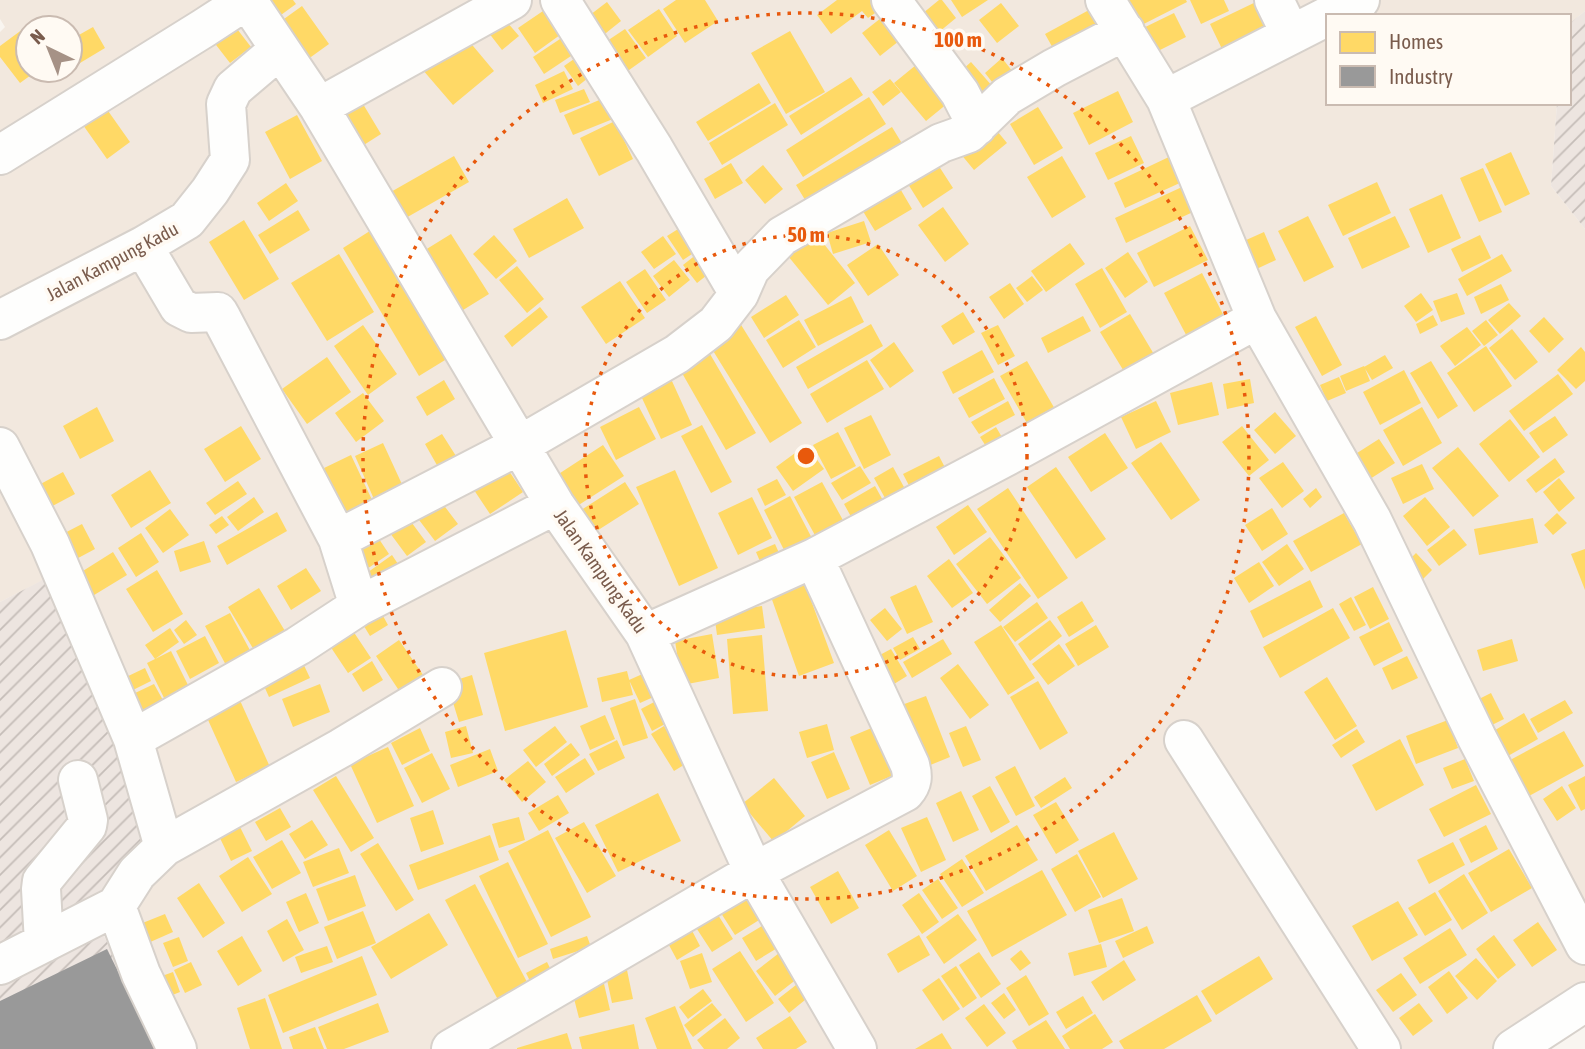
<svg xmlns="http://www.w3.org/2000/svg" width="1585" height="1049" font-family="'Asap Condensed',sans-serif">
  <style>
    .residential { fill: #f2e8de; fill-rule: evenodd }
    .industrial { fill: url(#industrial-furrows) }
    .homes { fill: #ffd966 }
    .industry { fill: #999 }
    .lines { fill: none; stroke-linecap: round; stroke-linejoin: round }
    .minor-casing { stroke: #d7d1cb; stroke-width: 42 }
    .minor { stroke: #fefefd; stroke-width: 38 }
    .ring { fill: none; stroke: #e8590c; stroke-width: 3.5; stroke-dasharray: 3.5 7 }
    .labels { text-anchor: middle; stroke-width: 7; stroke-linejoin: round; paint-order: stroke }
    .street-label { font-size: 19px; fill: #7a5c4d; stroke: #fffaf3 }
    .centre { fill: #e8590c; stroke: #fffaf3; stroke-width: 3.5 }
    .ring-label { font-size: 21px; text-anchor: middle; font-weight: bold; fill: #e8590c; stroke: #fffaf3; stroke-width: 7; stroke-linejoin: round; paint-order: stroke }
  </style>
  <defs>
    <pattern id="industrial-furrows" width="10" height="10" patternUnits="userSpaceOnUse" patternTransform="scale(1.75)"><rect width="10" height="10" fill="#ede5e0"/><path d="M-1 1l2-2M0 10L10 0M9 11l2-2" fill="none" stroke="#c5bdb8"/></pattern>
  </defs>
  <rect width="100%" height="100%" fill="#f9f5f0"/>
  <!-- residential -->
  <path class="residential" d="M0,0H1585V11L1569,24V16H1328V103H1557L1551,186L1585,229V1022L1548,1049H164L88,905L59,572L0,602V32L5,27L0,19ZM28,28H70V70H28Z"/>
  <!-- industrial -->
  <path class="industrial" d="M1585,11V229L1551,186L1557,103H1569V24Z
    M58,572L107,684L152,867L88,906L164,1049H0V602Z"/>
  <!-- homes -->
  <path class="homes" d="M254,0H293L296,4L270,23Z
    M676,0H705L718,21L685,43L663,9Z
    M837,0H889L891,2L868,18L862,11L831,34L817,15Z
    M939,0H942L956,18L933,37L917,18Z
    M951,0H988L962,17Z
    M1121,0H1186L1187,2L1128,32Z
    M1190,0H1224L1229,11L1201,24Z
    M1258,1L1270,25L1222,49L1210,24Z
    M607,2L621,21L601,37L586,18Z
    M1001,3L1019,26L997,43L979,20Z
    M302,6L329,44L304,62L277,24Z
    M659,9L677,36L648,57L628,30Z
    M1089,10L1103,35L1059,59L1045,34Z
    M543,11L560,35L535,53L518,28Z
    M1174,13L1186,37L1144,58L1133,33Z
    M501,15L519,36L502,50L485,28Z
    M881,18L899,41L880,56L862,33Z
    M234,25L251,47L230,63L213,41Z
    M93,27L105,48L70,69V40Z
    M23,29L28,36V70H38L20,83L0,57V46Z
    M625,29L646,58L622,75L601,45Z
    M790,31L825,92L786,114L751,53Z
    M463,34L494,71L453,105L422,69Z
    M563,37L574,54L544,74L533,57Z
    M1002,58L1013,72L996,87L985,73Z
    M574,59L588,78L578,86L564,66Z
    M971,62L1001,96L981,113L952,79Z
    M916,65L948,103L926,121L894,83Z
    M564,71L573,89L543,103L535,85Z
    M851,77L863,95L801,135L789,116Z
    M890,79L901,92L883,106L872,92Z
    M759,83L771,103L708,141L696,122Z
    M584,89L590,102L560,113L555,100Z
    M1118,91L1133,122L1089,145L1073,113Z
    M869,97L886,124L803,177L786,150Z
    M604,98L613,119L573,135L564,115Z
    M775,103L788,125L722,165L709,143Z
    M363,104L381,134L356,150L338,120Z
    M1038,107L1063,148L1034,165L1010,124Z
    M106,108L130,142L107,159L83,125Z
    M297,115L322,161L290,179L265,132Z
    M988,120L1007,143L974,170L955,147Z
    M615,121L633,159L599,176L580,138Z
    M892,127L909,155L813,213L796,185Z
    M1131,136L1144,163L1108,180L1095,153Z
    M1511,152L1530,194L1505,206L1485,164Z
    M454,156L469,182L397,223L382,197Z
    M1062,156L1086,197L1052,218L1027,177Z
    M1171,156L1182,182L1125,208L1114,183Z
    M933,157L953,188L923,208L903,176Z
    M731,163L743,183L715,199L704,179Z
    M763,165L783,189L765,204L745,180Z
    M1483,168L1502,212L1479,222L1460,178Z
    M895,180L912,209L875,231L858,203Z
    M1377,182L1391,213L1343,236L1328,205Z
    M286,183L298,201L269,221L257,203Z
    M1182,187L1193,212L1126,243L1115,218Z
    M1442,194L1461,238L1428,253L1409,209Z
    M567,198L584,228L529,258L513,229Z
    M943,207L969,244L945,262L918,225Z
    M298,210L310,230L270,254L258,235Z
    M1308,216L1334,267L1304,282L1278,231Z
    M1395,216L1410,247L1362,269L1348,238Z
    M244,220L279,279L244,300L209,242Z
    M864,221L871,242L833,254L827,233Z
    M686,224L701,248L683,260L667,236Z
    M1190,226L1208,260L1154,287L1137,253Z
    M373,229L450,357L419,376L343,248Z
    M1264,232L1276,260L1248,273L1235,245Z
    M451,234L489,294L455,315L417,255Z
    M816,234L855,283L828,305L788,256Z
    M494,235L517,261L496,279L473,254Z
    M1480,235L1491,258L1462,272L1451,249Z
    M663,236L676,254L654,269L641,252Z
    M1070,243L1085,264L1046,292L1031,271Z
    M878,244L899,275L868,296L847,265Z
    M702,250L716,268L697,283L683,265Z
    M1128,252L1148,282L1125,298L1105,268Z
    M339,254L374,312L327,341L291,283Z
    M1502,254L1512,271L1467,296L1458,279Z
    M674,260L690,280L669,297L653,276Z
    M517,266L544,299L527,313L499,280Z
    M1102,268L1127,312L1100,328L1075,284Z
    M645,269L666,300L647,313L626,282Z
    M1202,273L1230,328L1193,348L1164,293Z
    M1032,276L1043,290L1027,302L1016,288Z
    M620,281L645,318L606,344L581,307Z
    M1010,283L1024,304L1004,319L989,297Z
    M1501,284L1509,300L1481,314L1474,297Z
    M1421,293L1433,310L1416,322L1404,306Z
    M1457,293L1465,314L1441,322L1433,301Z
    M786,295L799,315L764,338L751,317Z
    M851,296L864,322L818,346L804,320Z
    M1509,303L1521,316L1500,334L1488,320Z
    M540,307L548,317L512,347L504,336Z
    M963,312L975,332L953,345L941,326Z
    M1130,314L1158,361L1128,378L1100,332Z
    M1433,315L1438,325L1420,334L1416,324Z
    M1083,316L1091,331L1048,353L1041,338Z
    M1316,316L1342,365L1322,376L1295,327Z
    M1544,317L1564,339L1549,353L1529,331Z
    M738,320L802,423L770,443L707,341Z
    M799,320L816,347L783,368L766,340Z
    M1486,320L1498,335L1484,346L1472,331Z
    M871,324L883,346L808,389L796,367Z
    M363,325L397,374L368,395L334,346Z
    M998,325L1015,356L998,365L981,333Z
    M1467,327L1481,345L1455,366L1440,346Z
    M1512,329L1538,362L1515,380L1489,348Z
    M703,342L756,433L726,450L674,359Z
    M894,342L914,371L890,388L870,360Z
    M1486,346L1512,386L1474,412L1447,373Z
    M1581,347L1585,352V381L1576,389L1557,370Z
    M982,350L994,372L953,394L942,372Z
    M1385,355L1393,368L1372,380L1364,367Z
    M327,357L351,392L307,424L282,389Z
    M867,360L884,389L827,423L810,394Z
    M1027,361L1059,416L1032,432L1000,376Z
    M1431,361L1458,406L1438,419L1410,373Z
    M1364,366L1370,381L1346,391L1340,376Z
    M666,368L692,425L661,439L635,383Z
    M1404,370L1421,403L1380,425L1363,392Z
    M1558,374L1573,394L1524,431L1509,411Z
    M1339,377L1346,393L1327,401L1320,385Z
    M994,378L1005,399L969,418L958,398Z
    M1250,379L1254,403L1227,409L1223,384Z
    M444,380L455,399L427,416L416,397Z
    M1212,382L1219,415L1178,425L1170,393Z
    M363,393L384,421L356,442L335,413Z
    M1008,401L1015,415L979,434L971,422Z
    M1156,401L1171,432L1136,449L1121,417Z
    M97,407L114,441L80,459L63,426Z
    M639,407L656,439L616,460L600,427Z
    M1422,407L1442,443L1403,466L1383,430Z
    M1275,412L1296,436L1275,454L1254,430Z
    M871,415L891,455L864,469L844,428Z
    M1555,416L1568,435L1543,453L1529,433Z
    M1510,419L1540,457L1509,482L1479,444Z
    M702,425L732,482L711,493L681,436Z
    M241,426L261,459L225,482L204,449Z
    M1242,426L1269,460L1249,476L1222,442Z
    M996,427L1006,444L991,454L980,437Z
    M838,432L856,466L831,479L813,445Z
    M1105,433L1128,468L1091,492L1068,457Z
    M442,434L456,456L438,467L425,444Z
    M1379,439L1395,463L1359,486L1343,462Z
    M1161,442L1200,500L1171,520L1131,463Z
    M383,443L406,493L377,506L355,456Z
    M603,445L624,476L574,508L554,477Z
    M806,445L824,469L793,491L776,467Z
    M1458,447L1499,496L1473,517L1432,468Z
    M351,455L373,502L343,516L322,469Z
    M499,456L523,492L490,514L466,478Z
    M939,456L952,481L916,499L903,474Z
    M1555,458L1565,472L1536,493L1526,480Z
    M1283,462L1304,491L1282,508L1259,478Z
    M1422,464L1434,489L1403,504L1391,478Z
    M860,466L871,483L842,500L831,483Z
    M893,467L910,498L891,509L874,478Z
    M1056,467L1106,539L1076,559L1027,487Z
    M150,470L171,503L131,528L111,495Z
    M675,470L718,568L679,586L636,487Z
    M63,472L75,494L45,510L33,488Z
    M1559,478L1575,498L1559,512L1543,492Z
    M777,479L786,495L765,506L757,489Z
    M238,481L247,494L215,515L206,503Z
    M625,482L639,504L592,534L578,512Z
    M822,482L850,533L822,548L794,497Z
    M875,486L890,513L859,531L844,504Z
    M1008,488L1068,578L1038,599L977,509Z
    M1316,488L1322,497L1310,508L1303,499Z
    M436,495L458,524L435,541L413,512Z
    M790,496L816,546L789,560L764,510Z
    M254,497L264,512L238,531L227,517Z
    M752,497L772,538L738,555L718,513Z
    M1425,497L1450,527L1427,546L1403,516Z
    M968,505L987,532L954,555L936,527Z
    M1272,508L1288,534L1262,551L1245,525Z
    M170,509L189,535L163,553L145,528Z
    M277,512L287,531L227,565L217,546Z
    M1344,513L1362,544L1311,572L1293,541Z
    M1557,513L1567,523L1553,535L1544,525Z
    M406,515L426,542L407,556L387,529Z
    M222,516L229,525L216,534L209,525Z
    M1533,518L1538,543L1479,555L1474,529Z
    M82,524L95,549L67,564L53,539Z
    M1454,529L1467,545L1439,566L1427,550Z
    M141,533L159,562L136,577L118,548Z
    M377,536L389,554L361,573L349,556Z
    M990,537L1021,578L987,604L956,564Z
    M204,541L211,562L180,572L174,551Z
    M775,544L784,564L765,573L756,552Z
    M1287,544L1304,569L1279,586L1262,562Z
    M1585,549V590L1571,554Z
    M113,552L127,575L81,603L67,581Z
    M1416,553L1432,570L1418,584L1402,567Z
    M392,555L402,570L374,589L364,575Z
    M949,559L973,593L952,608L927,576Z
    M1259,562L1274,586L1249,603L1234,578Z
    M306,568L321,591L291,610L277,586Z
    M157,570L183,614L153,632L126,589Z
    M1310,580L1323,607L1263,638L1250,611Z
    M804,581L834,663L799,676L770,594Z
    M1020,583L1031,596L1000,622L989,610Z
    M916,585L933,622L907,634L890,597Z
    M1373,587L1389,619L1370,629L1354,597Z
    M259,588L285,631L254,650L228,607Z
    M1351,597L1366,625L1354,631L1339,604Z
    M1082,601L1094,621L1069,637L1057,617Z
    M1037,602L1048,618L1015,642L1003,627Z
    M762,606L765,628L717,635L714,613Z
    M378,607L388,625L370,636L359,618Z
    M885,608L902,629L887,641L870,620Z
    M1333,608L1350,638L1280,678L1263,647Z
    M230,613L252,654L227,667L205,626Z
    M186,620L197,635L184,644L174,630Z
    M1050,620L1062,636L1030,661L1018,644Z
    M1389,622L1403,651L1374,666L1359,637Z
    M1001,625L1035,678L1008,695L974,642Z
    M1096,625L1109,647L1078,666L1065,644Z
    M170,628L179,642L155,659L145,645Z
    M351,628L371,658L348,673L328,643Z
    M566,630L588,707L505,731L484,653Z
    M712,634L719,678L682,685L675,641Z
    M762,635L768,711L733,714L727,639Z
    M205,636L219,663L190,679L176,651Z
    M913,637L920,649L900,660L893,648Z
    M943,639L952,654L912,678L903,662Z
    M1512,639L1518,661L1483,671L1477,650Z
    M399,640L428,682L404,698L376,656Z
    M1059,644L1075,666L1048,685L1032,664Z
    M891,649L907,676L894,684L878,656Z
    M171,651L189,687L165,700L147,663Z
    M1407,656L1418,678L1392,690L1382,668Z
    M301,659L310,678L269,697L260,677Z
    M372,661L383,680L363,692L352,674Z
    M958,664L989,705L970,719L940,678Z
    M145,668L151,681L129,692L122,679Z
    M627,671L633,695L602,702L597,678Z
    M647,672L658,695L640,703L629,680Z
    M472,675L483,715L459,722L447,683Z
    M1327,677L1357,726L1335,740L1304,692Z
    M1038,681L1068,733L1040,750L1010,697Z
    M154,684L164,702L143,713L133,694Z
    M320,684L330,712L293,727L282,699Z
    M1491,693L1504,719L1484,729L1471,703Z
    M238,696L270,767L236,782L204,711Z
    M926,696L950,757L923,768L899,706Z
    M635,699L648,738L623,746L610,708Z
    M1565,700L1573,713L1538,733L1530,719Z
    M656,701L667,723L652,731L641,709Z
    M1524,713L1538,739L1499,761L1485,736Z
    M605,715L615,739L590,750L580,726Z
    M1448,720L1458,748L1416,764L1406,736Z
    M827,724L834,750L807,758L799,732Z
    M466,726L473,753L451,758L445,732Z
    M555,726L567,742L536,767L523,750Z
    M664,726L687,763L674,771L651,734Z
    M966,726L981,760L963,767L949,733Z
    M874,727L894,775L870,785L850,737Z
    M420,728L430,751L402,765L391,743Z
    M1357,729L1365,742L1341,758L1332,745Z
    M1564,731L1584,766L1518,802L1499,766Z
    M1400,739L1424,785L1376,811L1352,765Z
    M617,740L625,758L598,771L589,754Z
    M571,743L580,755L552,776L544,764Z
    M388,747L414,806L377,823L350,764Z
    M490,749L498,771L458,787L450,765Z
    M834,752L850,789L827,799L811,762Z
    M432,753L450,789L422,803L404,768Z
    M585,758L595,774L566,793L555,777Z
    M1465,759L1474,781L1452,789L1443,768Z
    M528,761L546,782L522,802L504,780Z
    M1015,766L1035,806L1016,816L995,777Z
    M336,776L374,838L351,852L313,790Z
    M1585,776V809L1581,811L1568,785Z
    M1065,777L1072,788L1041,808L1034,797Z
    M774,778L805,816L774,842L742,804Z
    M1476,785L1491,814L1444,837L1429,809Z
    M990,786L1010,822L991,833L972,796Z
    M1562,786L1576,808L1557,821L1543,799Z
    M961,791L979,830L953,842L936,803Z
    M658,793L681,841L618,872L595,825Z
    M558,795L569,813L539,831L528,813Z
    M1056,802L1079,840L1056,854L1033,815Z
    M280,808L291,827L266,841L255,822Z
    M433,810L444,844L421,852L410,818Z
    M519,817L525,840L499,848L492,824Z
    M927,817L946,860L921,872L901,828Z
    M312,820L328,845L305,859L289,834Z
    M584,822L616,876L587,893L555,838Z
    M239,825L252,851L231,861L218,834Z
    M1017,825L1038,860L986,891L965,856Z
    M1486,825L1498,849L1471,863L1459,839Z
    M548,830L591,917L551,937L508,851Z
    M889,830L917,876L893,891L865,845Z
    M1114,832L1138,879L1103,898L1078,851Z
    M490,835L499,860L418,890L409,865Z
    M282,840L301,873L272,889L253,857Z
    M1453,842L1465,865L1429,884L1417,860Z
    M378,843L414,900L396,911L360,854Z
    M339,848L349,873L313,887L303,862Z
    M1509,849L1532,888L1491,912L1468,873Z
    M1077,854L1101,897L1075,912L1051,869Z
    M248,857L272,894L242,912L219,876Z
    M962,859L984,893L962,907L940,874Z
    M508,862L548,944L518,958L479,876Z
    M1042,870L1067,915L992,957L967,911Z
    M838,871L859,908L831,924L810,887Z
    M1464,874L1488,913L1462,930L1438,891Z
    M355,875L366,906L328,921L316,889Z
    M938,879L958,908L942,919L922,890Z
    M199,883L225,923L203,938L177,898Z
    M475,884L535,997L505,1013L445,900Z
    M753,888L769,914L735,935L719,910Z
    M1435,892L1452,920L1425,936L1408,908Z
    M306,893L319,923L299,932L286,902Z
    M919,893L939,922L922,934L902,905Z
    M1122,898L1134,931L1099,943L1088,910Z
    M1398,901L1418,935L1372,961L1352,926Z
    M715,910L733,939L712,952L693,923Z
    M363,911L376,943L337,959L324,927Z
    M429,913L448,945L391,979L371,947Z
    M165,914L173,932L148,943L140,924Z
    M958,914L977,940L944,964L926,937Z
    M287,919L304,950L283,962L267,931Z
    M687,921L700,946L677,960L663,934Z
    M770,921L784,944L756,961L742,938Z
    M1538,922L1557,950L1532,967L1513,940Z
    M1147,926L1154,943L1123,958L1115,941Z
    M1450,928L1467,955L1420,984L1403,958Z
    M919,935L930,955L898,973L887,954Z
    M1494,935L1516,965L1498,979L1476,949Z
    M242,936L262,971L238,986L217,951Z
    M587,936L591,947L553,959L550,949Z
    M179,937L188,961L173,967L163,943Z
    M1101,944L1107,967L1074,976L1068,953Z
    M327,946L333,962L301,973L295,957Z
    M783,950L802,975L775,996L756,971Z
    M1021,950L1031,963L1020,971L1010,959Z
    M740,951L774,1003L746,1022L712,969Z
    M979,952L1001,984L981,998L959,965Z
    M702,953L712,982L690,989L680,961Z
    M362,956L377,995L283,1033L268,995Z
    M1259,956L1273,979L1216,1015L1201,991Z
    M1476,958L1497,981L1477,1000L1455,976Z
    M1124,960L1136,980L1103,1001L1091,982Z
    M191,962L202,985L185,993L174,970Z
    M547,962L557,982L536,993L526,973Z
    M956,966L977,998L963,1008L941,976Z
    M627,970L633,999L612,1003L606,975Z
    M1449,971L1468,998L1447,1014L1428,987Z
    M173,972L180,992L170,996L162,976Z
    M1401,973L1417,995L1393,1012L1376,990Z
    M602,975L610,1010L579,1018L570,983Z
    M1026,975L1049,1014L1029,1026L1006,988Z
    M805,978L816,991L789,1013L778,999Z
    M939,978L960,1009L943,1021L922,990Z
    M703,989L712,1001L688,1019L679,1007Z
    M1004,993L1016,1010L1004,1019L991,1003Z
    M1197,995L1212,1021L1164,1049H1124L1119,1041Z
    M1083,996L1093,1013L1066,1029L1056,1012Z
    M265,998L282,1049H250L237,1008Z
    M378,1003L389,1032L344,1049H327L318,1027Z
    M712,1003L722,1015L693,1037L684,1025Z
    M1419,1003L1433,1021L1413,1036L1399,1018Z
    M984,1004L1006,1033L987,1047L965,1018Z
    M675,1006L692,1049H657L645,1018Z
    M1095,1014L1113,1042L1102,1049H1070L1062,1036Z
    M790,1016L807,1042L796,1049H763L756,1038Z
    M725,1018L740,1038L727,1049H704L697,1040Z
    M1046,1020L1065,1049H1017L1012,1041Z
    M634,1024L639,1049H582L579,1037Z
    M315,1027L324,1049H293L289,1037Z
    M567,1033L572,1049H517V1048Z
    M942,1033L952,1049H915Z"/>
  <!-- industry -->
  <path class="industry" d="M107,949L156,1049H0V1001Z"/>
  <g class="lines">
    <!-- minor casing -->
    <g class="minor-casing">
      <path id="minor" d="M891,0L960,93L977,126
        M1105,0L1166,99L1257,319L1372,520L1477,738L1585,945
        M1274,0L1291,35
        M1329,16L1360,0
        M1166,99L1328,16
        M319,107L512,0
        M0,155L204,28L247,0L319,107L555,505L645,634L754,872L857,1049
        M143,246L179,307L191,313L218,312L222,319L338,539L359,606
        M739,294L750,269L782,236L941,143L969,133L1007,96L1054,68L1125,31
        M0,320L143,246L187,220L210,191L230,160L226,104L233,89L280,49
        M0,447L50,544L133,739L164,847
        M338,539L520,445L677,354L716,324L739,294L654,149L560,0
        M645,634L814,558L1024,447L1257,319
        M133,739L298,646L359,606L555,505
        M1184,740L1381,1049
        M116,906L141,974L177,1049
        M44,943L41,889L42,881L87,826L88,820L78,780
        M0,965L116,906L137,873L164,847L341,748L442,687
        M451,1049L754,872L905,792C913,783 913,776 910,765L814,558
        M1513,1049L1585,1002"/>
    </g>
    <!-- minor -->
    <use href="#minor" class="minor"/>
  </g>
  <!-- distance rings -->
  <g class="ring">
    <circle cx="806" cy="456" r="221"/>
    <circle cx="806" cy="456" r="443"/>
  </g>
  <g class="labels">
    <!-- street labels -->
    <g class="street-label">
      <text transform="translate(112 261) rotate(-28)" y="7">Jalan Kampung Kadu</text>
      <text transform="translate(601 571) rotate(55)" y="7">Jalan Kampung Kadu</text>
    </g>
  </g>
  <circle cx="806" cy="456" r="10" class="centre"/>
  <g class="ring-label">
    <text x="958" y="47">100 m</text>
    <text x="806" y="242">50 m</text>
  </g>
  <!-- legend -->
  <rect x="1326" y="14" width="245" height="91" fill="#fffaf3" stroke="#cabbb1" stroke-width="2"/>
  <rect x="1340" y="32" width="35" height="21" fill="#ffd966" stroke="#cabbb1" stroke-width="2"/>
  <text x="1389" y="49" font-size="21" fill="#7a5c4d">Homes</text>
  <rect x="1340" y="66" width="35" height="21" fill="#999999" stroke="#cabbb1" stroke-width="2"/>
  <text x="1389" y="84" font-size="21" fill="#7a5c4d">Industry</text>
  <!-- north arrow -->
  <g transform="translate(49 49) rotate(317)"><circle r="33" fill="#fffaf3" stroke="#cabbb1" stroke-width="2"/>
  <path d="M0-5L12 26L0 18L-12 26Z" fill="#a69286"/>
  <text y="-10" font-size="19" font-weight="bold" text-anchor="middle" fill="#7a5c4d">N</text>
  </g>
</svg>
